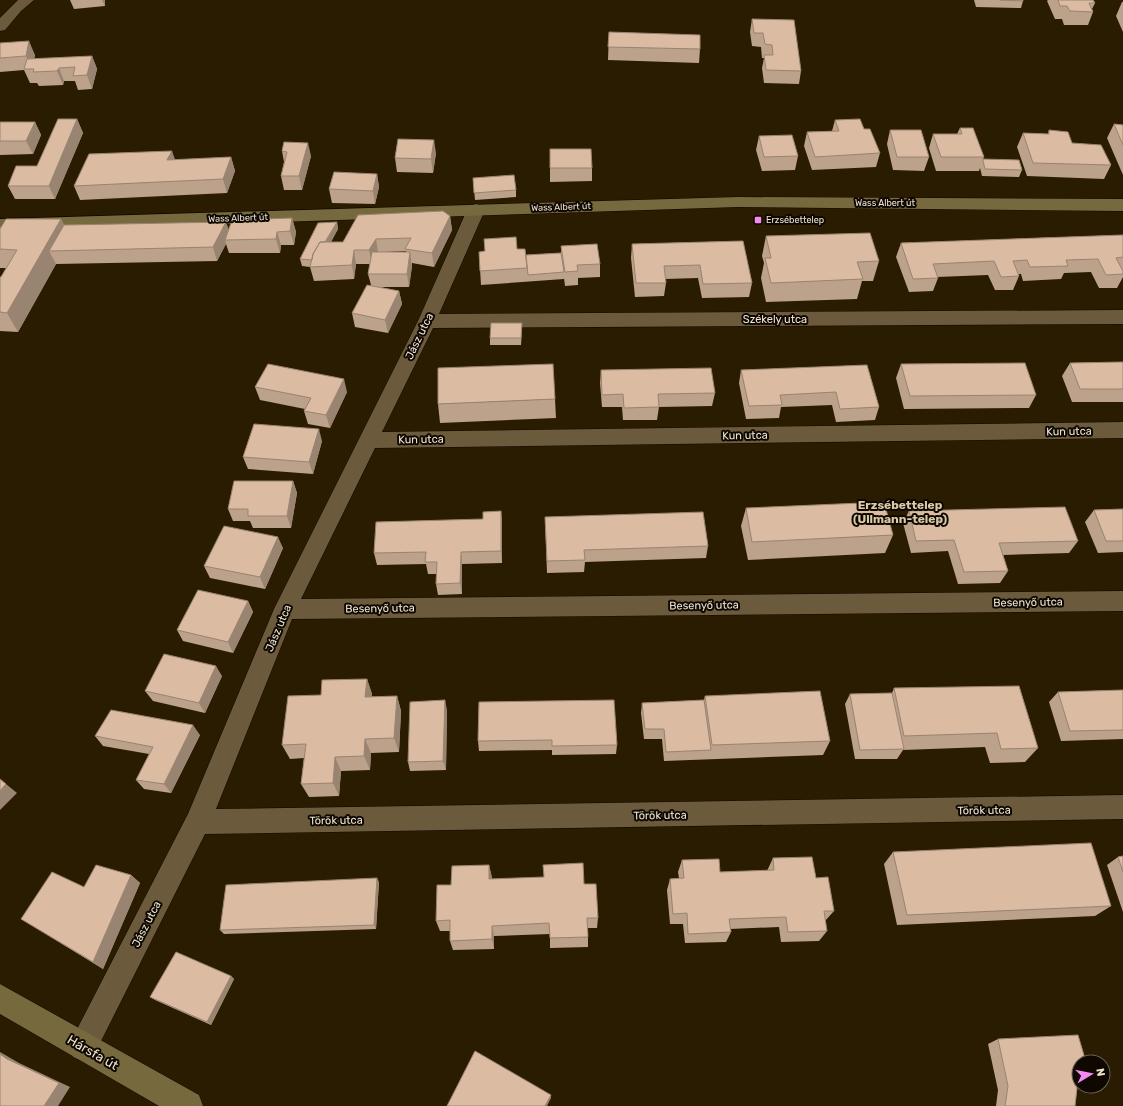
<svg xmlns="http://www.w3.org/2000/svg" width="1123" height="1106" font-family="Rubik,sans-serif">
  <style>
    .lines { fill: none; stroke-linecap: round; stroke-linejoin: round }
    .street-casing { stroke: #100700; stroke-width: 1 }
    .secondary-casing { stroke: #100700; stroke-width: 1 }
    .street { fill: #6b5b3c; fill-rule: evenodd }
    .secondary { fill: #76693d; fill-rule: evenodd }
    .wall { fill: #bca18b; fill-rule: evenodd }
    .shaded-wall { fill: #998371 }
    .building { fill: #dbbba2; stroke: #998371 }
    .poi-dot { fill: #f38af2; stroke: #0e0801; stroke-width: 1.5 }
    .labels { text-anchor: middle; stroke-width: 4; stroke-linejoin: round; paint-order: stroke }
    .far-street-label { font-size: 9px; fill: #eee4d3; stroke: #0e0801 }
    .far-poi-label { font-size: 9px; fill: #eee4d3; stroke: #0e0801; text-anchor: start }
    .street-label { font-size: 11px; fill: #eee4d3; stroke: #0e0801 }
    .neighbourhood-label { font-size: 12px; font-weight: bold; fill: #ddcaa9; stroke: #0e0801 }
    .near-street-label { font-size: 13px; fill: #eee4d3; stroke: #0e0801 }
  </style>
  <rect width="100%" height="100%" fill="#2a1c00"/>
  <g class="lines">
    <!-- street casing -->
    <g class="street-casing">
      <path id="street" d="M18,0H34L21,11L5,30L0,31V18Z
        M476,204L482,206L485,210L439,314L1123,310V324L433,328L382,432L1123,422V438L375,448L301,599L1123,591V611L292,619L216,809L1123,795V819L205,834L93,1057L83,1061L73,1057L69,1047L73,1037L188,814L274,609L418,321L467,210L470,206Z"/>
    </g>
    <!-- secondary casing -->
    <g class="secondary-casing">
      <path id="secondary" d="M738,197L1123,199V211L738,207L0,231V219Z
        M0,984L199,1095L203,1106H159L0,1014Z"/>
    </g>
    <!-- street -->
    <use href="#street" class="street"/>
    <!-- secondary -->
    <use href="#secondary" class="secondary"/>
  </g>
  <!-- wall -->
  <path class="wall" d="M70,0H105V6L74,9Z
    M974,0H1023V1L1021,8L976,7Z
    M1048,0H1093L1095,3L1092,9L1093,12L1088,25H1064L1062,19H1055L1047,1Z
    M1122,2H1123V32L1116,16Z
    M752,19L801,71L799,84L764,83L762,68L764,58H762L761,47L752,46L750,32Z
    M609,32L700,49L699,63L608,60Z
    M0,43L35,55L34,59L92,56L97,69L92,89L78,90L75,81H64L63,85L39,86L37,83H30L24,70L0,72Z
    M77,119L83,133L55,199H15L8,186L37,166Z
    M835,120L864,129L880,153L876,167L812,170L804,146L807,132L832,131Z
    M0,122H35L41,135L33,154L0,155Z
    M1114,124L1123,125V175L1107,138Z
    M960,128L984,157L983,159L1022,170L1019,177L982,176L980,168L979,171H936L929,148L933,134H957Z
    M890,130L929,157L924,171L893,170L887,144Z
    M1049,130L1111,165L1104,179L1027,176L1017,147L1023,133L1048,134Z
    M759,136L798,156L795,170L762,171L756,150Z
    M284,142L311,156L302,190H284L281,176L284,162L282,151Z
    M550,149L592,168V181L550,182Z
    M436,153L433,173L397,172L395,158Z
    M231,157L235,171L227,193L80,200L74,186L175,160Z
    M377,174L379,187L375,204L332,203L329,189Z
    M473,178L516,190V197L475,200Z
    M450,216L452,230L434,267L412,263V266L409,287H380L399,291L402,304L388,333L355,327L352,313L371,285L368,274L370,264H356L354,279L314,281L310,267L302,266L300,259L337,222L338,229L331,242H343ZM406,251V252H385Z
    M292,218L296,232L294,245H281L280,253H229L226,244L217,261L56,264L18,332L0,331V277H1L6,268H0V227L61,219L64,225L229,229Z
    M1123,235V277L1117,288H1099L1091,272L1064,273L1061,279L1023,281L1021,274H1018L1019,276L1013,290H995L988,275L937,277L938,278L933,291L909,292L896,257L901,243Z
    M766,236L879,261L873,281H862L857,299L766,302L761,278L764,263L762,256Z
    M743,241L752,283L749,297L702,298L698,278L665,279L666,283L664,296L635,297L631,258L632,244Z
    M561,246L600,264V277L578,278V285L565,286L564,278V279L481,285L479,252L517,249L526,255L561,253Z
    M522,330L521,345H490V338Z
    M1123,362V402H1072L1062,376L1070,363Z
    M901,364L1036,395L1029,408L904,409L896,378Z
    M867,365L879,407L875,420L836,422L832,405L781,407L779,418L746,419L739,383L741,370Z
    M601,370L715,393L712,406L659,407L657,420H623L622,407H602L600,383Z
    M255,387L347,392L330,428L308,424L304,411L305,409L260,400Z
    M555,399L556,418L440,423L438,404Z
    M322,441L313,474L248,469L243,457Z
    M293,481L297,493L291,528H253L250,521H233L228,509Z
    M746,508L893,535L885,553L748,560L741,526Z
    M1123,509V552L1098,553L1085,522L1094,510Z
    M501,511L502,523V563L462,564V594L438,595L436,584L437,574H428L426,564L377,565L374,553L483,519Z
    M909,511L1078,541L1069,553L1003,555L1008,571L1000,583L958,584L948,551L911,553L903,523Z
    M545,517L708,546L706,558L585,562L584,572L547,573Z
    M283,548L265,589L210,578L204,566Z
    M248,601L253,612L233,653L183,641L177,630Z
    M222,676L205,713L153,701L145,691Z
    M367,679L372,694L371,697L397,696L401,711L399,752L371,753L370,770L341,771L339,796L309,797L301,784L304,758L290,759L282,745L321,695Z
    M894,688L1038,748L1025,762L990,763L985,747L903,750L897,759H855L845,704L850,694L892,693Z
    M1123,690V739L1061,741L1049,702L1058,692Z
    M705,696L830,741L823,755L664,761L662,739H644L641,713L642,703L704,700Z
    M479,702L617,745L616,754L552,755V750L479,751L478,741Z
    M447,710L446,770L410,771L408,762Z
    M200,735L171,793L144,789L136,780L149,754L103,746L95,736Z
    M893,852L1111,906L1095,916L897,925L884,864Z
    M1123,856V912L1107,865L1118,857Z
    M773,858L816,878L834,911L825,921L827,931L819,941L781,942L779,927L730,929L731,932L726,942L685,943L683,924H670L667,890L670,879L679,878L678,872L682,860L720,872L767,871Z
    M489,865L492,879L584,884L598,918L597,928H588V947L550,948V934L494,936V949L453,950L450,941V931H440L436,921Z
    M131,875L140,883L103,969L21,919L84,887Z
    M379,882L376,929L224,934L220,930Z
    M231,976L234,979L211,1025L155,1000L150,997Z
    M998,1039L1079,1062V1073L1075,1106H996L998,1090L988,1044Z"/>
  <!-- shaded-wall -->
  <path class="shaded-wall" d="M102,0H105V6Z
    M29,41L35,55L32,69L26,56Z
    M92,56L97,69L92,89L87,75Z
    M59,68L64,81L63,85L57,71Z
    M77,119L83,133L55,199L49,186Z
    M35,122L41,135L33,154L26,141Z
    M434,140L436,153L433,173L431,159Z
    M308,143L311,156L302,190L299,176Z
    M172,151L177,165L167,160Z
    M231,157L235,171L227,193L223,179Z
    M377,174L379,187L375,204L373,191Z
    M450,216L452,230L434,267L432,253Z
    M292,218L296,232L294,245L290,231Z
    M61,219L70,238L49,251L56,264L18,332L7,313Z
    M226,222L231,235L225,240L226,244L217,261L213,247Z
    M337,222L338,229L316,268L315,261Z
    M277,232L281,245L280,253L276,239Z
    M376,239L378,252L372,264L369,250Z
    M354,250L356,264L354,279L352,265Z
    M410,252L412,266L409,287L407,274Z
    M399,291L402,304L388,333L385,320Z
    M344,379L347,392L330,428L326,415Z
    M319,429L322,441L313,474L309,462Z
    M293,481L297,493L291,528L287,516Z
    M501,511L502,523V563L501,551Z
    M278,537L283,548L265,589L260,577Z
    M461,552L462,564V594L460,583Z
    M248,601L253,612L233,653L228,642Z
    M216,666L222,676L205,713L199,703Z
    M367,679L372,694L370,712L365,697Z
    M397,696L401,711L399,752L394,738Z
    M445,700L447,710L446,770L443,761Z
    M193,725L200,735L171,793L164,784Z
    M365,739L371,753L370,770L364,756Z
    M335,757L341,771L339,796L333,783Z
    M6,784L17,793L0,810V791Z
    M489,865L492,877L491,890L489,879Z
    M131,875L140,883L103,969L93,962Z
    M377,878L379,882L376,929L374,925Z
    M492,926L494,936V949L492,939Z
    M231,976L234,979L211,1025L207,1022Z
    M0,1052L19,1063L70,1087L58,1106H44L7,1059L0,1054Z
    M551,1095V1098L547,1106H545Z"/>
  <!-- building -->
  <path class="building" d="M1001,0H1023V1L1000,0Z
    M1058,0H1093L1095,3H1089L1093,12L1070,11L1067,6H1060Z
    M752,19L794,20L801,71L766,70L764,55H773L772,45L765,44L763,33H754Z
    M609,32L700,35V49L608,47Z
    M29,41L26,56L0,58V43Z
    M92,56L87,75L73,76L75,67L59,68L57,71L33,72L34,69H24L27,59Z
    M58,119H77L49,186H8L16,166H37Z
    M860,119L864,129H870L880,153L815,157L807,132L839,131L835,120Z
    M0,122H35L26,141H0Z
    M1114,124L1123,125V145Z
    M960,128H973L984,157H941L933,134H962Z
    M890,130H921L929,157H897Z
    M1049,130L1068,132L1072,143L1101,145L1111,165L1033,163L1023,133L1049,134Z
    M792,135L798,156L764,157L759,136Z
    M398,139L434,140L431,159L395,158Z
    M284,142L308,143L299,176H281L287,152L282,151Z
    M550,149H591L592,168H550Z
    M172,151L167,160L231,157L223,179L74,186L89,154Z
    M983,159L1019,160L1022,170L985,169L983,161Z
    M334,172L377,174L373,191L329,189Z
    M514,175L516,190L474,193L473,178Z
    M443,211L450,216L432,253L405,249L411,238L376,239L369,250H354L352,265L310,267L313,254L320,242H343L358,215Z
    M292,218L290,231L277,232L276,239L225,240L232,220Z
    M6,219H61L7,313L0,312V277H1L17,250L0,249V229Z
    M226,222L213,247L49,251L64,225Z
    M337,222L325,242H320L313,254L312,260L300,259L318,223Z
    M870,233L879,261L857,262L863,279L771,283L765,258H771L766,236Z
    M1123,235V257L1116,258L1123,271V274L1106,275L1098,259L1066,260L1068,266L1030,267L1027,260L1013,261L1019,276L1001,277L994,261L933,264L938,278L913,279L901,243Z
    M516,237L517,249H525L527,268L480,271L479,252L485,251L484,239Z
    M743,241L752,283L703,284L700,265L664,266L666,283H636L632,244Z
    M597,244L600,264L577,265L578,271L565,272L561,246Z
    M372,252H410L407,274H368Z
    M561,253L564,272L528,275L526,255Z
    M367,285L399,291L385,320L352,313Z
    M491,323H522L521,338H490Z
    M1123,362V389H1080L1070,363Z
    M1025,363L1036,395L910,396L901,364Z
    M268,364L344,379L326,415L304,411L311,398L255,387Z
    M553,364L555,399L438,404V368Z
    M867,365L879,407L840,409L836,392L780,395L782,405L749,406L741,370Z
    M711,368L715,393L658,394L659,407L624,408L623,394L602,395L601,370Z
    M254,424L319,429L309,462L243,457Z
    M234,481H293L287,516H248V509H228Z
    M884,502L893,535L752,542L746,508Z
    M1065,507L1078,541L999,543L1008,571L964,572L954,540L916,541L909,511Z
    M1123,509V541H1106L1094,510Z
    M501,511V551L461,552L460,583L436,584L437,562H425L426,552L374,553L376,522L483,519V512Z
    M703,512L708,546L584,550L585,560L547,561L545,517Z
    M224,526L278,537L260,577L204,566Z
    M198,590L248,601L228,642L177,630Z
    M164,654L216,666L199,703L145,691Z
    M367,679L365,697L397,696L394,738L365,739L364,756L335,757L333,783L301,784L306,744L282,745L288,696L321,695L322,680Z
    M1019,686L1038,748L1001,749L997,733L904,736L894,688Z
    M1123,690V730L1070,731L1058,692Z
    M820,691L830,741L712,745L705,696Z
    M892,693L904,749L860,750L850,694Z
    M445,700L443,761L408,762L410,702Z
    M614,700L617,745L552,746V740L478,741L479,702Z
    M704,700L711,750L666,752L664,729H645L642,703Z
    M111,710L193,725L164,784L136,780L153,747L95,736Z
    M0,779L6,784L0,791Z
    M1091,843L1111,906L907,915L893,852Z
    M1123,856V872L1118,857Z
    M812,857L816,878L828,877L834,911H824L827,931L788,932L786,917L729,919L731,932L688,934L687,913L673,914L670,879L684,878L682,860L719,859L720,872L774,870L773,858Z
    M583,863L584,884H596L598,918H587L588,937L550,938L549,923L492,926V939L450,941V920L436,921L437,885H451L452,866L489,865V879L544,877L543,865Z
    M96,865L131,875L93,962L21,919L52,872L84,887Z
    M377,878L374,925L220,930L226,885Z
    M176,952L231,976L207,1022L150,997Z
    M1078,1035L1086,1062H1079V1070L1075,1106H1005L1008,1086L998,1039Z
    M475,1051L551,1095L545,1106H447Z
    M0,1054L7,1059L59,1083L44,1106H0Z"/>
  <!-- markers -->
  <rect class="poi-dot" x="754" y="216" width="8" height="8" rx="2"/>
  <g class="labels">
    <!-- far-street labels -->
    <g class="far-street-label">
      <text x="885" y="206">Wass Albert út</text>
      <text transform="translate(561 207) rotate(-2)" y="3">Wass Albert út</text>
      <text transform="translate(238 218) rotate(-2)" y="3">Wass Albert út</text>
    </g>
    <!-- far-poi labels -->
    <g class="far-poi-label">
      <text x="766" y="223">Erzsébettelep</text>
    </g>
    <!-- street labels -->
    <g class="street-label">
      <text x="775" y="323">Székely utca</text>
      <text transform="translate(419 336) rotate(-64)" y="4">Jász utca</text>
      <text transform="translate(1069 431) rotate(-1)" y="4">Kun utca</text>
      <text transform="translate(745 435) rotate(-1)" y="4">Kun utca</text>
      <text transform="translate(421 439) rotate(-1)" y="4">Kun utca</text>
      <text transform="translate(1028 602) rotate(-1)" y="4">Besenyő utca</text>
      <text transform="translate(704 605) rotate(-1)" y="4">Besenyő utca</text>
      <text transform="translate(380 608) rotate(-1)" y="4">Besenyő utca</text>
      <text transform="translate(278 628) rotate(-67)" y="4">Jász utca</text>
      <text transform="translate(984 810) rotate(-1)" y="4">Török utca</text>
      <text transform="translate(660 815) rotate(-1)" y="4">Török utca</text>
      <text transform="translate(336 820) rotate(-1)" y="4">Török utca</text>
      <text transform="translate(146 924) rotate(-63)" y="4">Jász utca</text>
    </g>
    <!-- neighbourhood labels -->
    <g class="neighbourhood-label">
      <text x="900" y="509">Erzsébettelep<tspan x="900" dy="14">(Ullmann-telep)</tspan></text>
    </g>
    <!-- near-street labels -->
    <g class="near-street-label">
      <text transform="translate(93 1052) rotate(30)" y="5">Hársfa út</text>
    </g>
  </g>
  <!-- north arrow -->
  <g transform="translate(1091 1074) rotate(80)"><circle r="19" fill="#0e0801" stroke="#686055"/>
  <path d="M0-3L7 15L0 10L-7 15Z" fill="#f38af2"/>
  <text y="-6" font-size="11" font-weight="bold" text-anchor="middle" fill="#eee4d3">N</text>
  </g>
</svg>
